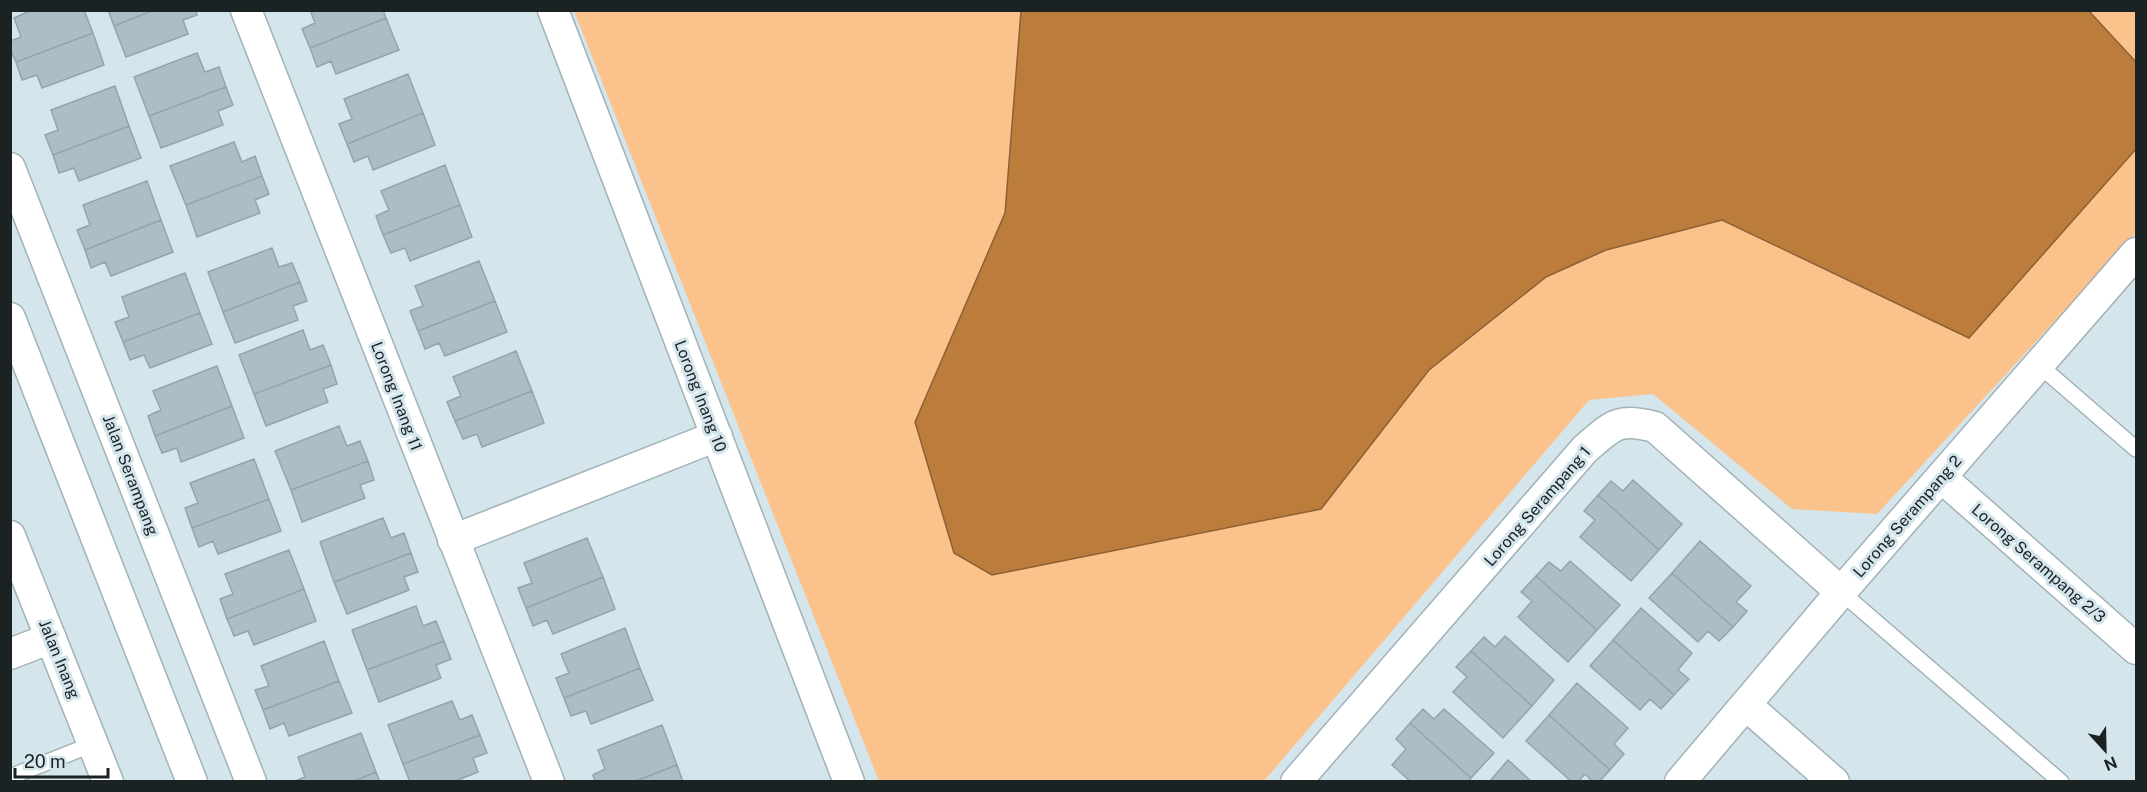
<svg xmlns="http://www.w3.org/2000/svg" width="2147" height="792" font-family="'Public Sans',sans-serif">
  <style>
    .green { fill: #fcc28c }
    .water { fill: #bb7c3c; stroke: #8b6135; stroke-width: 1.5 }
    .building { fill: #adbdc4; stroke: #94a4aa; stroke-width: 1.5 }
    .lines { fill: none; stroke-linecap: round; stroke-linejoin: round }
    .service-casing { stroke: #a1b2b8; stroke-width: 18 }
    .minor-casing { stroke: #a1b2b8; stroke-width: 33 }
    .service { stroke: #fff; stroke-width: 15 }
    .minor { stroke: #fff; stroke-width: 30 }
    .labels { text-anchor: middle; stroke-width: 6; stroke-linejoin: round; paint-order: stroke }
    .street-label { font-size: 16px; fill: #1b2224; stroke: #d4e5ec }
  </style>
  <rect width="100%" height="100%" fill="#d4e5ec"/>
  <!-- green -->
  <path class="green" d="M574,11H1021L1005,213L915,422L1321,509L1429,370L1546,277L1606,250L1722,220L1969,338L2136,149V233L1877,514L1792,509L1653,394L1589,400L1264,781H879Z
    M2088,11H2136V62Z"/>
  <!-- water -->
  <path class="water" d="M2088,10L2136,62V149L1969,338L1722,220L1606,250L1546,277L1429,370L1321,509L992,575L954,553L915,422L1005,213L1021,11Z"/>
  <!-- building -->
  <path class="building" d="M32,10H84L93,33L16,62L10,49V41L21,37L14,18Z
    M108,10H154L114,26Z
    M154,10H196L197,15L183,20L188,34L126,57L114,26Z
    M310,10H383L386,18L310,48L302,29L315,23Z
    M386,18L399,50L336,74L331,61L317,67L310,48Z
    M93,33L104,65L42,88L37,75L22,80L16,62Z
    M197,53L205,72L219,67L226,87L149,116L134,77Z
    M408,74L423,113L347,144L339,124L352,119L344,99Z
    M115,86L129,126L53,155L45,135L58,130L51,110Z
    M226,87L233,105L218,111L223,125L161,148L149,116Z
    M423,113L435,145L373,170L368,156L354,162L347,144Z
    M129,126L141,158L79,181L74,168L59,173L53,155Z
    M234,142L242,162L255,156L262,176L186,205L170,166Z
    M445,165L460,205L383,235L376,216L389,210L381,191Z
    M262,176L269,194L255,200L260,213L197,237L186,205Z
    M147,181L161,220L85,250L77,230L90,225L83,205Z
    M460,205L472,237L410,261L405,248L391,253L383,235Z
    M161,220L173,252L111,276L105,262L91,268L85,250Z
    M272,248L279,267L292,263L300,282L223,312L208,272Z
    M479,261L495,301L418,331L410,311L423,306L415,286Z
    M185,273L200,313L123,342L115,322L129,317L122,297Z
    M300,282L307,301L293,306L298,320L235,343L223,312Z
    M495,301L507,332L445,356L439,343L425,349L418,331Z
    M200,313L212,344L150,368L144,355L130,360L123,342Z
    M303,330L310,350L323,345L331,365L254,394L239,355Z
    M516,351L532,391L455,421L447,402L461,396L453,377Z
    M331,365L337,384L323,389L328,402L266,426L254,394Z
    M217,366L232,406L155,436L148,416L161,410L153,391Z
    M532,391L544,423L482,447L477,434L463,439L455,421Z
    M232,406L244,438L181,462L177,448L162,453L155,436Z
    M339,426L347,446L360,441L368,461L291,490L275,451Z
    M254,459L269,499L192,528L185,508L198,503L190,483Z
    M368,461L374,480L360,485L365,498L302,522L291,490Z
    M1633,480L1682,524L1659,550L1598,495L1611,481L1623,491Z
    M1598,495L1659,550L1631,581L1580,537L1595,520L1584,511Z
    M269,499L281,531L218,554L213,541L199,547L192,528Z
    M383,518L391,538L404,533L411,553L334,582L320,542Z
    M587,538L603,577L526,608L518,588L532,583L524,563Z
    M1700,541L1751,586L1736,602L1747,611L1733,627L1672,573Z
    M289,550L304,589L227,619L220,599L233,594L225,574Z
    M411,553L418,572L404,577L409,590L347,614L334,582Z
    M1570,561L1620,605L1597,630L1536,576L1549,562L1561,571Z
    M1672,573L1733,627L1719,641L1708,631L1698,642L1649,598Z
    M1536,576L1597,630L1568,662L1518,617L1532,601L1521,592Z
    M603,577L615,609L553,634L547,620L533,626L526,608Z
    M304,589L316,621L254,645L248,631L234,636L227,619Z
    M416,606L423,626L436,621L444,641L367,670L352,630Z
    M1641,608L1692,653L1678,670L1689,679L1674,695L1613,640Z
    M625,628L640,668L564,698L556,678L569,673L561,654Z
    M1505,636L1554,680L1532,706L1471,651L1484,637L1495,647Z
    M1613,640L1674,695L1661,709L1650,699L1640,710L1590,666Z
    M324,641L339,681L263,710L255,690L269,686L261,666Z
    M444,641L451,659L436,665L441,678L379,702L367,670Z
    M1471,651L1532,706L1503,738L1453,692L1467,677L1456,667Z
    M640,668L653,700L591,724L586,711L571,716L564,698Z
    M339,681L352,713L289,736L284,723L270,729L263,710Z
    M1577,683L1628,728L1614,744L1624,754L1610,770L1549,715Z
    M452,701L460,720L472,715L480,735L403,764L388,725Z
    M1423,709L1434,719L1444,709L1494,753L1471,778L1410,723Z
    M1549,715L1610,770L1599,782H1593L1585,774L1578,782H1572L1526,741Z
    M1410,723L1471,778L1468,782H1411L1392,765L1406,749L1396,739Z
    M662,725L677,765L633,782H595L593,775L605,769L598,750Z
    M361,733L376,772L352,782H293L305,777L298,757Z
    M480,735L487,753L473,758L478,772L453,782H410L403,764Z
    M1508,760L1532,782H1489Z
    M677,765L683,782H633Z
    M376,772L380,782H352Z"/>
  <g class="lines">
    <!-- service casing -->
    <g class="service-casing">
      <path id="service" d="M2039,365L2136,449
        M1841,592L2061,782
        M10,777L93,744"/>
    </g>
    <!-- minor casing -->
    <g class="minor-casing">
      <path id="minor" d="M246,10L549,782
        M553,10L849,782
        M10,168L251,782
        M10,318L192,782
        M1941,477L2136,649
        M10,536L108,782
        M453,540L717,436
        M10,654L51,638
        M1746,705L1834,782
        M1296,782L1585,449C1613,425 1618,417 1655,427L1841,592
        M1680,782L1841,592L2136,253"/>
    </g>
    <!-- service -->
    <use href="#service" class="service"/>
    <!-- minor -->
    <use href="#minor" class="minor"/>
  </g>
  <g class="labels">
    <!-- street labels -->
    <g class="street-label">
      <text transform="translate(397 396) rotate(69)" y="6">Lorong Inang 11</text>
      <text transform="translate(701 396) rotate(69)" y="6">Lorong Inang 10</text>
      <text transform="translate(131 475) rotate(69)" y="6">Jalan Serampang</text>
      <text transform="translate(1537 506) rotate(-49)" y="6">Lorong Serampang 1</text>
      <text transform="translate(1907 516) rotate(-49)" y="6">Lorong Serampang 2</text>
      <text transform="translate(2039 563) rotate(41)" y="6">Lorong Serampang 2/3</text>
      <text transform="translate(60 659) rotate(68)" y="6">Jalan Inang</text>
    </g>
  </g>
  <!-- border -->
  <rect width="2147" height="792" fill="none" stroke="#1b2224" stroke-width="24"/>
  <!-- north arrow -->
  <g transform="translate(2105 750) rotate(158)" stroke="#d4e5ec" stroke-width="4.5" paint-order="stroke">
  <path d="M0-4.5L10 22L0 15L-10 22Z" fill="#1b2224"/>
  <text y="-9" font-size="16" font-weight="bold" text-anchor="middle" fill="#1b2224">N</text>
  </g>
  <!-- scale -->
  <path d="M15 768v9h93v-9" fill="none" stroke="#1b2224" stroke-width="3"/>
  <text x="24" y="768" font-size="18" fill="#1b2224" stroke="#d4e5ec" stroke-width="4.5" paint-order="stroke">20 m</text>
</svg>
